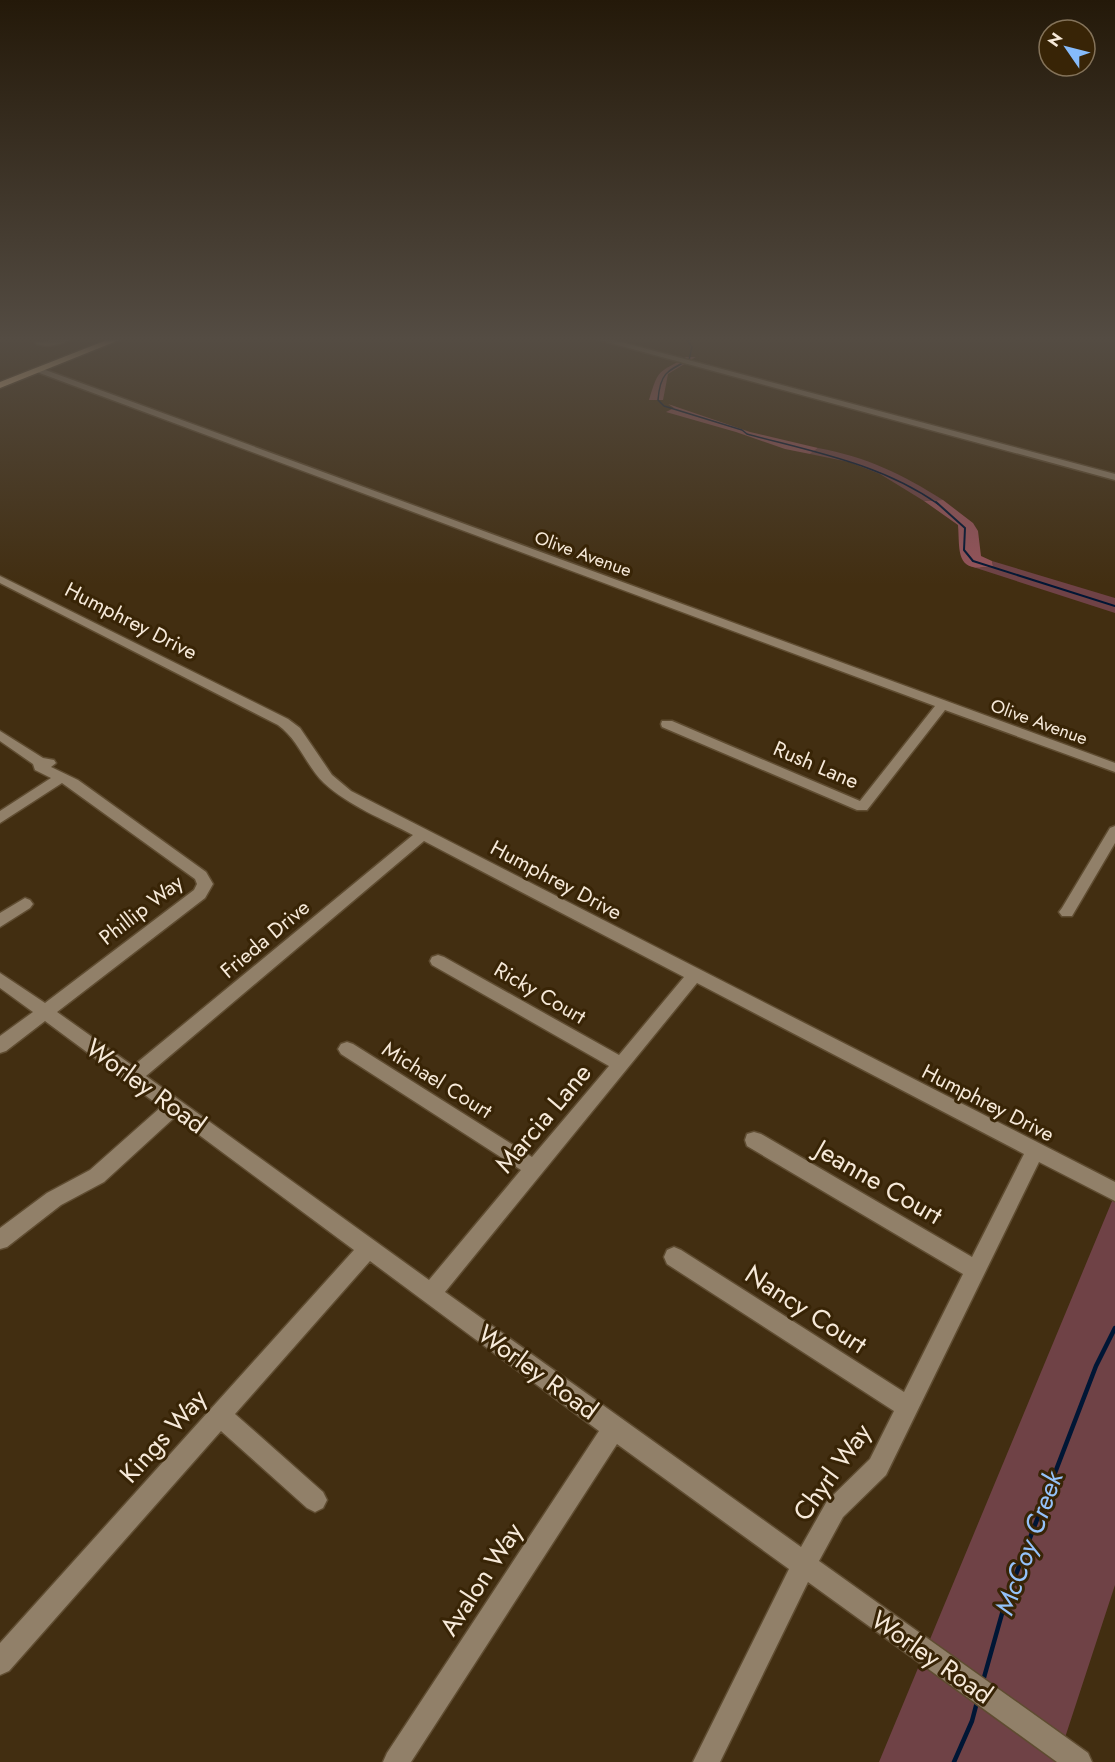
<svg xmlns="http://www.w3.org/2000/svg" width="1115" height="1762" font-family="Jost,sans-serif">
  <style>
    .green { fill: #6f4246 }
    .forest { fill: #96545b }
    .lines { fill: none; stroke-linecap: round; stroke-linejoin: round }
    .stream-far2 { stroke: #001635; stroke-width: 1.5 }
    .stream-far1 { stroke: #001635; stroke-width: 2 }
    .stream { stroke: #001635; stroke-width: 4.5 }
    .minor-casing { stroke: #5f4c31; stroke-width: 3 }
    .major-casing { stroke: #5f4c31; stroke-width: 3 }
    .minor { fill: #918069; fill-rule: evenodd }
    .major { fill: #f1cd9d; fill-rule: evenodd }
    .labels { text-anchor: middle; stroke-width: 6; stroke-linejoin: round; paint-order: stroke }
    .far-street-label { font-size: 18px; fill: #f6e9d9; stroke: #382406 }
    .street-label { font-size: 21px; fill: #f6e9d9; stroke: #382406 }
    .near-street-label { font-size: 26px; fill: #f6e9d9; stroke: #382406 }
    .near-water-label { font-size: 27px; font-style: italic; fill: #94c2fa; stroke: #382406 }
  </style>
  <rect width="100%" height="100%" fill="#422e11"/>
  <!-- green -->
  <path class="green" d="M818,448C867,457 902,474 943,500L924,501L880,474L849,462L810,454Z
    M992,561L1115,598V613L970,566L981,568L993,566Z
    M1115,1194V1585L1057,1762H879Z"/>
  <!-- forest -->
  <path class="forest" d="M686,357H696L668,374L663,400H649C659,367 658,374 686,357Z
    M668,404L750,432L818,448L810,454L785,449L736,432L666,412L674,408Z
    M943,500L973,523L978,531L981,556L992,561L993,566C955,574 960,552 958,525L924,501Z"/>
  <g class="lines">
    <!-- stream-far2 -->
    <path class="stream-far2" d="M686,338L692,347L689,360C666,371 660,374 658,400L664,406L742,430L747,434C814,452 881,464 938,504"/>
    <!-- stream-far1 -->
    <path class="stream-far1" d="M936,502L965,528L964,550L973,561L1115,606"/>
    <!-- stream -->
    <path class="stream" d="M983,1681L1005,1603L1096,1366L1115,1328
      M954,1762L972,1721L977,1702"/>
    <!-- minor casing -->
    <g class="minor-casing">
      <path id="minor" d="M61,338H74C63,344 46,349 35,343Z
        M592,338H606L1115,474V480Z
        M40,368L1115,763V772L945,710L867,810H857L662,727L661,724L662,721H672L860,801L935,706L37,372L36,370Z
        M0,576L288,719L300,728L332,775L351,791L1115,1182V1201L1039,1162L886,1475L843,1517L819,1561L1088,1753L1092,1762H1057L808,1582L720,1762H693L789,1569L617,1444L411,1762H383L387,1753L599,1431L370,1261L235,1414L323,1492L327,1500L323,1508L315,1512L307,1508L221,1431L9,1671L0,1675V1643L354,1250L175,1117L104,1182L61,1205L7,1247L0,1249V1228L47,1193L90,1170L161,1107L45,1021L6,1051L0,1053V1036L33,1012L0,988V973L45,1003L194,890L197,884L195,879L62,783L0,823V811L51,778L35,770L33,764L0,741V731L43,758L54,760L56,763L51,767L78,780L206,872L213,884L205,898L57,1012L133,1066L413,835C383,819 349,806 324,783C306,766 299,740 278,725L0,583ZM424,841L684,977L619,1055L444,957L438,955L432,957L430,961L432,965L609,1066L532,1157L353,1044L347,1042L341,1044L338,1049L341,1054L521,1170L429,1280L146,1076ZM697,983L1024,1154L972,1257L761,1134L754,1132L747,1134L745,1140L747,1146L963,1274L904,1392L681,1250L674,1247L667,1250L664,1257L667,1264L894,1411L870,1459L827,1501L801,1547L445,1292Z
        M1115,826V843L1072,916H1062L1059,912L1062,908L1110,828Z
        M25,898L30,900L33,904L30,908L0,927V913Z"/>
    </g>
    <!-- major casing -->
    <g class="major-casing">
      <path id="major" d="M112,338H124L0,388V382Z"/>
    </g>
    <!-- minor -->
    <use href="#minor" class="minor"/>
    <!-- major -->
    <use href="#major" class="major"/>
  </g>
  <!-- sky -->
  <linearGradient id="sky" x2="0" y2="1"><stop stop-color="#241909"/><stop offset="0.58" stop-color="#544c43"/><stop offset="1" stop-color="#544c43" stop-opacity="0"/></linearGradient>
  <rect width="1115" height="585" fill="url(#sky)"/>
  <g class="labels">
    <!-- far-street labels -->
    <g class="far-street-label">
      <text transform="translate(583 554) rotate(20)" y="6">Olive Avenue</text>
      <text transform="translate(1039 722) rotate(20)" y="6">Olive Avenue</text>
    </g>
    <!-- street labels -->
    <g class="street-label">
      <text transform="translate(131 621) rotate(27)" y="7">Humphrey Drive</text>
      <text transform="translate(816 765) rotate(23)" y="7">Rush Lane</text>
      <text transform="translate(556 880) rotate(28)" y="7">Humphrey Drive</text>
      <text transform="translate(141 910) rotate(-38)" y="7">Phillip Way</text>
      <text transform="translate(265 939) rotate(-40)" y="7">Frieda Drive</text>
      <text transform="translate(540 993) rotate(30)" y="7">Ricky Court</text>
      <text transform="translate(437 1080) rotate(32)" y="7">Michael Court</text>
      <text transform="translate(988 1103) rotate(27)" y="7">Humphrey Drive</text>
    </g>
    <!-- near-street labels -->
    <g class="near-street-label">
      <text transform="translate(146 1086) rotate(36)" y="9">Worley Road</text>
      <text transform="translate(543 1118) rotate(-50)" y="9">Marcia Lane</text>
      <text transform="translate(879 1182) rotate(30)" y="9">Jeanne Court</text>
      <text transform="translate(806 1309) rotate(33)" y="9">Nancy Court</text>
      <text transform="translate(538 1372) rotate(36)" y="9">Worley Road</text>
      <text transform="translate(163 1436) rotate(-48)" y="9">Kings Way</text>
      <text transform="translate(832 1472) rotate(-54)" y="9">Chyrl Way</text>
      <text transform="translate(481 1579) rotate(-57)" y="9">Avalon Way</text>
      <text transform="translate(932 1657) rotate(35)" y="9">Worley Road</text>
    </g>
    <!-- near-water labels -->
    <g class="near-water-label">
      <text transform="translate(1029 1543) rotate(-70)" y="9">McCoy Creek</text>
    </g>
  </g>
  <!-- north arrow -->
  <g transform="translate(1067 48) rotate(305)"><circle r="28" fill="#382406" stroke="#84735a" stroke-width="1.5"/>
  <path d="M0-4.5L10 22L0 15L-10 22Z" fill="#86bbfb"/>
  <text y="-9" font-size="16" font-weight="bold" text-anchor="middle" fill="#f6e9d9">N</text>
  </g>
</svg>
